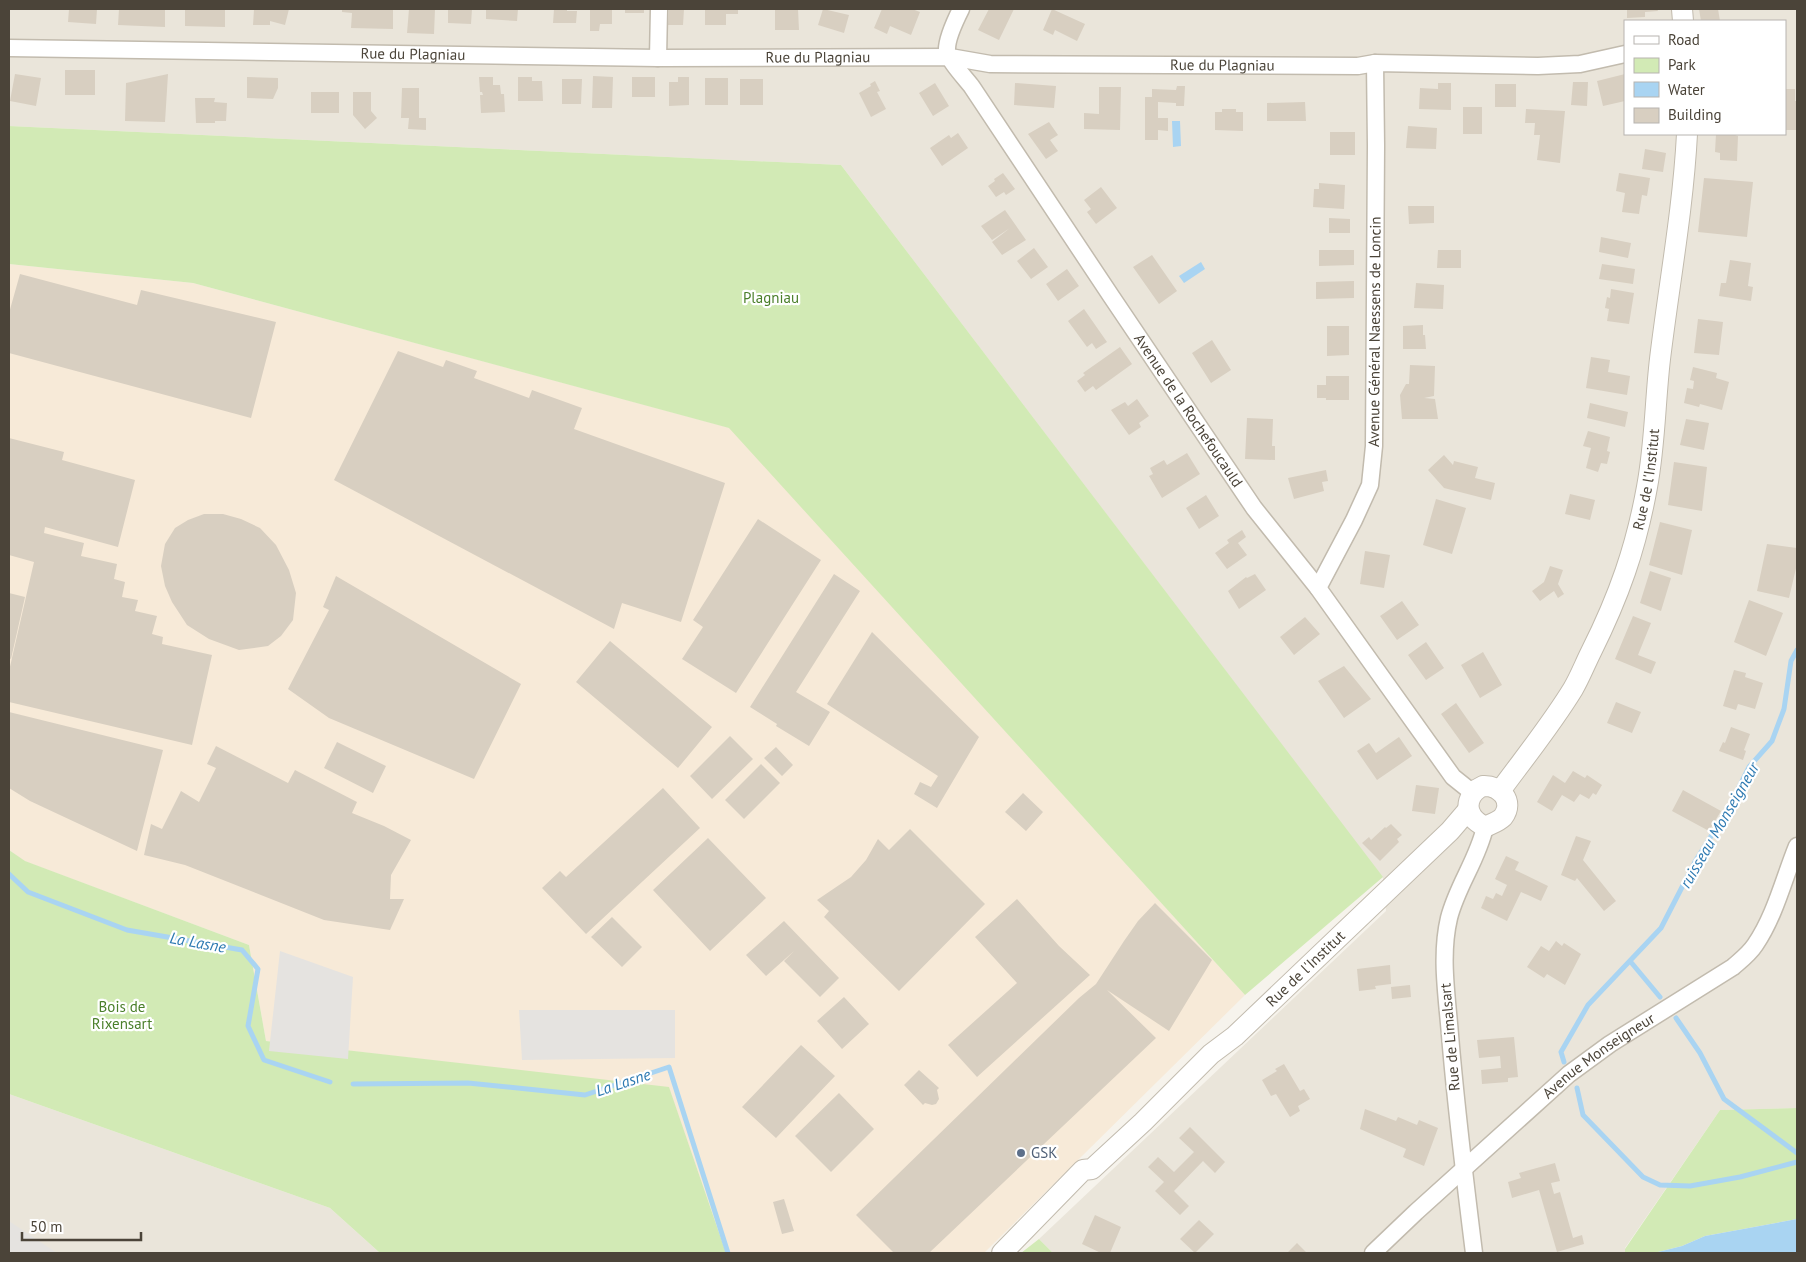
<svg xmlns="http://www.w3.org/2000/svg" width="1806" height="1262" font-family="'PT Sans',sans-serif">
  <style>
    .residential { fill: #eae5da; fill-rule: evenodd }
    .commercial { fill: #f7ead8 }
    .green { fill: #d2eab5 }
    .parking { fill: #e5e3e0 }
    .water { fill: #a9d4f2 }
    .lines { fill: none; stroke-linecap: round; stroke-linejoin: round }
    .stream { stroke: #a9d4f2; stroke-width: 5 }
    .building { fill: #d8cfc1 }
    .minor-casing { stroke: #c2bbae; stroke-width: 19 }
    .tertiary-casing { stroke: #c2bbae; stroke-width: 22 }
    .minor { stroke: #fff; stroke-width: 16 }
    .tertiary { stroke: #fff; stroke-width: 20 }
    .service-dot { fill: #5c6f8a; stroke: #fff; stroke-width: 2 }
    .labels { text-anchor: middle; stroke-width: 4.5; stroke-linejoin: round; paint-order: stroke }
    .street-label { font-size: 15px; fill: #4b4439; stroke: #fff }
    .park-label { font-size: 15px; fill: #4a7f2a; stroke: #fff }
    .service-label { font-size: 15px; fill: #4e5e75; stroke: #fff; text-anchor: start }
    .water-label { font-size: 16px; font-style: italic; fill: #2e7ab2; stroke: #fff }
  </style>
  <rect width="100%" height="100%" fill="#f6f3ec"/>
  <!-- residential -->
  <path class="residential" d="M9,9H1797V1108L1720,1110L1625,1248V1253H1053L1039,1239L1386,911L1383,878L841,165L9,126ZM1625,21H1785V134H1625Z
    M9,1094L330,1208L380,1253H9Z"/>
  <!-- commercial -->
  <path class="commercial" d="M9,264L193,283L730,428L1245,995L984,1253H726L669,1088L266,1041L249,945L24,861L9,850Z"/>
  <!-- green -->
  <path class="green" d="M9,126L841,165L1383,877L1245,995L729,428L193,283L9,264Z
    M9,850L25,861L249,945L266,1041L669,1087L726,1253H380L330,1208L9,1094Z
    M1797,1108V1219L1705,1236L1682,1246L1654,1253H1625V1249L1720,1110Z
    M1039,1239L1053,1253H1021Z"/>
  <!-- parking -->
  <path class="parking" d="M280,951L353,977L348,1059L269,1051Z
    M519,1010H675V1058L522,1060Z
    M9,1221L57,1253H9Z"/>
  <!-- water -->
  <path class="water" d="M1172,121H1180L1181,146L1173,147Z
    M1201,262L1205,269L1184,283L1179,276Z
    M1797,1219V1253H1654L1682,1246L1705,1236Z"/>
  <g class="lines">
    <!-- stream -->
    <path class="stream" d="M9,874L28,892L127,930L242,950L258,969L248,1026L264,1060L330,1082
      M1630,961L1660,997
      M1676,1018L1700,1053L1724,1099L1797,1153
      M1564,1062L1561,1052L1588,1005L1661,928L1696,860L1727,811L1749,767L1772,741L1784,709L1791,661L1797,650
      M353,1084L468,1083L585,1095L669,1067L728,1253
      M1577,1088L1583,1115L1643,1177L1660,1185L1690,1186L1740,1177L1797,1162"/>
  </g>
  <!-- building -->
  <path class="building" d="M69,9H97L96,24L68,22Z
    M119,9H165V27L118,25Z
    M185,9H225V27L185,26Z
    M254,9H289L285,25L270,21V25H253Z
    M342,9H393V29L351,28L352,13L342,12Z
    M409,9H435L434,34L407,33Z
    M448,9H472L471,24L448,23Z
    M486,9H518L517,21L486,19Z
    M554,9H567V11H577L576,23H553Z
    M590,9H612V24H600L599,31H590Z
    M625,9H644V13H625Z
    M669,9H684L683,25H668Z
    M705,9H738V14H726V25H705Z
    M775,9H798L799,30H775Z
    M823,9L849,15L844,33L818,25Z
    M882,9H912L920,12L911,35L890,26L887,34L874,28Z
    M989,9H1014L999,40L978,30Z
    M1052,9L1085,24L1077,41L1055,30L1053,35L1043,30Z
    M1627,9H1657L1658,11L1645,12V17L1627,18Z
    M1699,9H1718L1720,21H1701Z
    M65,70H95V95H65Z
    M15,74L41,78L36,106L10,101Z
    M168,74L165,122L125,121L126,83Z
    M1625,74V101L1603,106L1597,81Z
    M593,76L613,77L612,108H592Z
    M247,77L278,78V88L273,99L247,98Z
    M479,77H493V85H500L501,94H504L505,112L481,113L480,95H483L482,92H480Z
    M518,77H532V81H542L543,101H518Z
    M632,77H655V97H632Z
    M678,77H689V105L669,106V82H678Z
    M705,78H728V105H705Z
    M562,79H582L581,104H562Z
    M740,79H763V105H740Z
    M875,81L880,91L877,92L886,109L871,117L859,93L871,86L870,84Z
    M1573,82H1588L1587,106L1571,105Z
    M935,83L949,106L933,116L919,93Z
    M1015,83L1056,86L1054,108L1014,105Z
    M1438,83H1451V110L1419,109L1420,88L1438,89Z
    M1495,84H1516V107H1495Z
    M1177,86H1185L1184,106H1176V103L1158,102V118H1168V131L1158,130V140H1145V97H1152V89L1176,90Z
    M1099,87H1121L1120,130L1084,129V113L1099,114Z
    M402,88H419V118H426V130L408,129L409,118H401Z
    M1785,89H1795V101H1797V130H1785Z
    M311,92H339V113H311Z
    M353,92H371V111L377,118L365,129L353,115Z
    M195,98H215L214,102L227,103L226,121H215V123H196Z
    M1305,102L1306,121H1267V103Z
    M1463,107H1482V134H1463Z
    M1222,109H1236V112H1243V131L1215,130V112H1222Z
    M1526,109L1565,111L1560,163L1537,160L1540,135H1534L1535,123H1525Z
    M1049,122L1058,135L1050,140L1058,151L1046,159L1028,134Z
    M1408,126L1437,128L1436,149L1406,148Z
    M1330,132H1355V155H1330Z
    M958,133L968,148L942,166L930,148L949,135L951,138Z
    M1716,134H1735V135L1738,136L1737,161L1720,160V153L1715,152Z
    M1645,149L1666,153L1663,172L1642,169Z
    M1003,173L1015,189L1006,195L1004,192L996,197L988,186L995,181L994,179Z
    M1619,173L1650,178L1647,196L1642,195L1639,214L1622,212L1625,193L1616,191Z
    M1704,178L1753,182L1747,237L1698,232Z
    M1319,183L1345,185L1344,209L1313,207L1314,189H1319Z
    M1101,187L1117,208L1096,224L1087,212L1091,209L1084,200Z
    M1408,206H1434V223L1409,224Z
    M1005,210L1026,240L1002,255L992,242L1010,228L992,240L981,226Z
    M1329,218L1350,219V233H1329Z
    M1601,237L1631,243L1628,258L1599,252Z
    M1034,248L1048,267L1031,279L1017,261Z
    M1319,250H1354V265L1319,266Z
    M1438,250H1461V268H1437Z
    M1152,255L1177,291L1159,304L1133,267Z
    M1730,260L1751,263L1748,286L1753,287L1751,301L1719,296L1721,283H1726Z
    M1602,264L1635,269L1633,284L1599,279Z
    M1067,269L1079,286L1058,301L1046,284Z
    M20,274L137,305L141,290L276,322L251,418L9,353V313Z
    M1354,281V298L1316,299V282Z
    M1416,283L1444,285L1443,309L1414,308Z
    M1611,289L1634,293L1629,324L1607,321L1609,309L1605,308L1607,297L1610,298Z
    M1084,309L1107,342L1096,349L1092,343L1087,347L1068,321Z
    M1698,319L1723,322L1719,355L1694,353Z
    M1423,325V335H1425L1426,349H1403V326Z
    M1327,326H1349V355L1327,356Z
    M1212,340L1231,370L1211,383L1192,353Z
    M1120,347L1132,364L1096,390L1093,386L1085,392L1077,381L1085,375L1083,373Z
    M398,351L443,367L446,360L477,371L474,378L529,398L532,390L582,408L574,429L725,483L681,622L622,603L614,629L334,480Z
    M1591,357L1610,360L1608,372L1630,376L1627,395L1586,388Z
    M1410,365L1435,366L1434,396L1424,398L1435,399L1438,419H1402L1400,395L1406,384H1409Z
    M1693,367L1717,373L1716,378L1729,382L1722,410L1700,404L1699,407L1684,403L1687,388L1693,389L1694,381L1690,380Z
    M1326,376H1349V400H1326V398H1317V385H1326Z
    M1137,399L1149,416L1139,423L1141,427L1129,435L1111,410L1125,402L1128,406Z
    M1590,403L1628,412L1625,427L1587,418Z
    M1247,418L1273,419L1272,446H1275V460L1245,459Z
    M1686,419L1709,423L1704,450L1680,445Z
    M1588,431L1610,437L1607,451L1610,452L1607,464L1601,463L1598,472L1586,468L1591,448L1583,446Z
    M9,438L64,452L62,460L135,480L118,547L45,527L44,533L84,543L81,556L117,564L114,579L125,582L122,597L138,600L135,611L157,616L152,634L163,637L162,644L212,655L192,745L9,702V671L34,562L9,555Z
    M1187,453L1200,474L1162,498L1149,476L1153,474L1150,468L1164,460L1167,465Z
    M1444,455L1453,465L1454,461L1478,467L1475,478L1495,483L1491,500L1444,488L1428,470Z
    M1674,462L1707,467L1702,511L1668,505Z
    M1326,470L1328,481L1322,482L1324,491L1294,499L1288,478Z
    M1570,494L1595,500L1590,520L1565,514Z
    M1206,495L1219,516L1199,529L1186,508Z
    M1436,499L1466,508L1452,554L1423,545Z
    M204,514H223L241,519L260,528L276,545L289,570L296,593L293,620L281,636L268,646L239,650L209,639L187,625L172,602L165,586L161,566L165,544L175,528L188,520Z
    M758,519L821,560L736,693L682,659L703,627L693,620Z
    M1660,522L1692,530L1682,575L1649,565Z
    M1242,530L1246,537L1238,543L1247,555L1227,569L1215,553L1229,543L1227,540Z
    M1767,544L1797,548V564L1789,598L1757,591Z
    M1365,551L1390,555L1384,588L1360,584Z
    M1550,566L1563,570L1558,584L1564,594L1558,598L1554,591L1540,601L1532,591L1544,582Z
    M1650,571L1671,578L1661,611L1640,603Z
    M834,574L860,591L796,692L830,712L809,746L776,726L777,724L750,707Z
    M1255,574L1266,590L1239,609L1228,591L1246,577L1247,578Z
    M336,576L521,684L474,779L329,718L288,689L329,610L323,607Z
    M9,593L25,597L11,659L9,658Z
    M1749,600L1783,613L1766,656L1734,642Z
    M1402,601L1419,625L1397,640L1380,616Z
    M1633,616L1651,623L1638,655L1656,662L1651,674L1615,659Z
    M1305,617L1320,634L1294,655L1280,637Z
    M872,632L979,737L937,808L914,794L920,782L931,787L938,776L827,704Z
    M610,641L712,727L678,768L576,682Z
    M1426,642L1444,668L1426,680L1408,655Z
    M1483,652L1502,685L1480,698L1461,665Z
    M1344,666L1371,699L1344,718L1318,681Z
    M1734,670L1746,673L1745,677L1763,683L1755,709L1738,704L1736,710L1723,706Z
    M1616,702L1641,712L1632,733L1607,723Z
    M1456,703L1484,743L1469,753L1441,714Z
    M9,712L163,750L137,851L30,801L9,788Z
    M1731,727L1750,734L1744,750L1746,751L1743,760L1719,751L1723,742L1725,743Z
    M730,736L753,759L712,799L690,776Z
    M1399,737L1412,756L1377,780L1357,751L1369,743L1376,753Z
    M337,742L386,766L373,793L324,768Z
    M216,746L288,783L295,770L357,802L352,813L384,826L411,840L391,875L390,899H404L390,930L324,920L185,865L144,855L151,824L162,829L181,791L199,802L216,768L207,764Z
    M776,747L793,765L782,776L764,758Z
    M761,764L780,783L744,819L725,800Z
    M1573,771L1585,778L1587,775L1602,785L1596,795L1593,793L1589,799L1580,794L1574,802L1562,795L1552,811L1537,802L1553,775L1565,783Z
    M1416,785L1439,788L1435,814L1412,811Z
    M663,788L700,828L586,934L542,888L560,871L571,882L566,877Z
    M1683,790L1721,811L1709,831L1672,811Z
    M1023,793L1043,812L1026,831L1005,812Z
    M1391,824L1402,835L1397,839L1399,842L1380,861L1362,843L1369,837L1371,840L1385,827L1386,828Z
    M910,829L985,904L899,991L824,917L829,911L817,900L851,877L866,860L878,839L889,850Z
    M1576,836L1591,841L1583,860L1616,901L1604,911L1577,878L1575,881L1561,875Z
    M708,838L766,898L710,951L653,890Z
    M1506,856L1519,862L1515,870L1548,886L1541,901L1521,892L1507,921L1481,908L1486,896L1493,899L1496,893L1502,896L1507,885L1495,879Z
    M1017,899L1059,946L1090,975L977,1077L948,1045L1017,983L975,937Z
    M1155,903L1212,960L1169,1031L1107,990L1156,1038L929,1253H894L856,1215L1079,998L1096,984L1124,941L1138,921Z
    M612,917L642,947L622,967L591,937Z
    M784,921L839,978L820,997L784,961L794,951L766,976L746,955Z
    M1556,941L1562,946L1564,943L1581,954L1565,985L1547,974L1544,978L1527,967L1541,946L1549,951Z
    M1390,965L1391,984L1375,986L1376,989L1359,991L1357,969Z
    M1410,985L1411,997L1392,999L1391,987Z
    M844,997L869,1024L842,1049L817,1021Z
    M1514,1037L1518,1077L1508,1078V1082L1482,1084L1481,1070L1501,1068L1500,1056L1479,1058L1477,1040Z
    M801,1045L835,1076L776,1138L742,1107Z
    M1284,1064L1300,1091L1304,1089L1310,1099L1298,1106L1300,1111L1290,1117L1276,1094L1271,1096L1262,1080L1277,1071L1275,1069Z
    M919,1070L939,1088L937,1090L939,1099L936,1104L932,1105L925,1103L923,1105L904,1085Z
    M839,1093L874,1129L831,1172L795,1136Z
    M1365,1109L1396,1121L1398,1117L1417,1125L1419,1120L1438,1128L1424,1166L1403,1157L1406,1149L1360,1129Z
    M1190,1127L1225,1162L1215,1173L1203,1161L1174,1191L1189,1206L1180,1215L1155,1191L1164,1182L1148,1167L1158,1157L1174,1172L1194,1152L1179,1138Z
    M1555,1163L1560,1181L1551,1183L1554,1194L1560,1192L1573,1238L1582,1235L1584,1244L1557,1252L1539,1190L1512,1198L1508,1182L1521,1178L1519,1173Z
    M784,1199L794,1231L782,1234L773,1202Z
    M1095,1215L1121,1227L1110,1253H1101L1082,1244Z
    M1199,1220L1214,1234L1195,1253L1180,1239Z
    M1297,1243L1307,1253H1289L1288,1252Z"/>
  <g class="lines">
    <!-- minor casing -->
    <g class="minor-casing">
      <g id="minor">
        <path id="s1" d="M961,9C956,19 946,39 947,51C948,60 966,79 972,87L1111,296L1254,508L1318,588L1453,777L1473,793"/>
        <path id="s2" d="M9,48L658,58L950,57L990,64L1358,66L1375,63L1538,66L1580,64L1625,54"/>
        <path d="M658,58L659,9"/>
        <path id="s3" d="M1318,588L1354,520L1370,485L1374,446L1376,146L1375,63"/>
        <path id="s4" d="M1373,1253L1416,1212L1569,1074L1610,1044L1733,967C1741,960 1749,954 1755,945C1775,916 1784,878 1797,846"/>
        <path d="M1474,1253C1465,1181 1456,1108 1450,1035C1447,996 1440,956 1449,918C1457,886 1478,859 1485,827"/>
      </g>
    </g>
    <!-- tertiary casing -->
    <g class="tertiary-casing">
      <g id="tertiary">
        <path d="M1682,9L1683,21"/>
        <path d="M1483,786C1500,785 1515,801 1503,817C1498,822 1491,824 1485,827C1482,825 1478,823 1475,820C1463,808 1469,792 1483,786Z"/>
        <path id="s5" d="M1500,791C1525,757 1551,725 1573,689C1580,677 1585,664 1591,652C1619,596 1636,548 1647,487C1655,445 1655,402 1660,359C1669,284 1683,210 1687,134"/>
        <path id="s6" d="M1002,1253L1083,1170L1092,1169L1143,1122L1211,1054L1235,1036L1450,831L1468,810"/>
      </g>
    </g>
    <!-- minor -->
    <use href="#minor" class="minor"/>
    <!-- tertiary -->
    <use href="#tertiary" class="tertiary"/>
  </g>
  <!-- markers -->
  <circle class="service-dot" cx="1021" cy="1153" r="5"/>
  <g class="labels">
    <!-- street labels -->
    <g class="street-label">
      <text dy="5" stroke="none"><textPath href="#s2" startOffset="404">Rue du Plagniau</textPath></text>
      <text dy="5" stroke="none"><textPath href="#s2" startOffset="809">Rue du Plagniau</textPath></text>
      <text dy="5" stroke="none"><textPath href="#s2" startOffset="1214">Rue du Plagniau</textPath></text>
      <text dy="5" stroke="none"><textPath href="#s3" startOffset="269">Avenue Général Naessens de Loncin</textPath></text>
      <text dy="5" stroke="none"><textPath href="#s1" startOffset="478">Avenue de la Rochefoucauld</textPath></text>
      <text dy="5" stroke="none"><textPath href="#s5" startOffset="349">Rue de l'Institut</textPath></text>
      <text dy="5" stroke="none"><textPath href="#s6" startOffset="418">Rue de l'Institut</textPath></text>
      <text transform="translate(1450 1037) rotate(-95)" y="5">Rue de Limalsart</text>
      <text dy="5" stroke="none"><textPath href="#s4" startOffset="300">Avenue Monseigneur</textPath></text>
    </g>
    <!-- park labels -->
    <g class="park-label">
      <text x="771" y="303">Plagniau</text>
      <text x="122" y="1012">Bois de<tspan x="122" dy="17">Rixensart</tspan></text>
    </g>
    <!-- service labels -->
    <g class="service-label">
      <text x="1031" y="1158">GSK</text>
    </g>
    <!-- water labels -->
    <g class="water-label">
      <text transform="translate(1719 825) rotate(-60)" y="6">ruisseau Monseigneur</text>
      <text transform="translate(198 942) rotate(10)" y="6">La Lasne</text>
      <text transform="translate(623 1082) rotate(-18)" y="6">La Lasne</text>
    </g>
  </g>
  <!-- border -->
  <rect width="1806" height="1262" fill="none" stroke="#4b4439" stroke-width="20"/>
  <!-- legend -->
  <rect x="1624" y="20" width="162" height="115" fill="#ffffff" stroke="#b7b4b0"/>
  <rect x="1634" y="36" width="25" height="8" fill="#ffffff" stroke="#b7b4b0"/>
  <text x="1668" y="45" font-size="15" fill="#4b4439">Road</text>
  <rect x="1634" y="58" width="25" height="15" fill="#d2eab5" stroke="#b7b4b0"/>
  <text x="1668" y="70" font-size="15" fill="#4b4439">Park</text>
  <rect x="1634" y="82" width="25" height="15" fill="#a9d4f2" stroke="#b7b4b0"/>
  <text x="1668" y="95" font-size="15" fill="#4b4439">Water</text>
  <rect x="1634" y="108" width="25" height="15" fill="#d8cfc1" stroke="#b7b4b0"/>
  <text x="1668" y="120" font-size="15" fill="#4b4439">Building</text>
  <!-- scale -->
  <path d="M22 1232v8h119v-8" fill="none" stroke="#4b4439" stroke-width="2.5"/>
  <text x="30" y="1232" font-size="15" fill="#4b4439" stroke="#ffffff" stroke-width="4" paint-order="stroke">50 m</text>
</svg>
